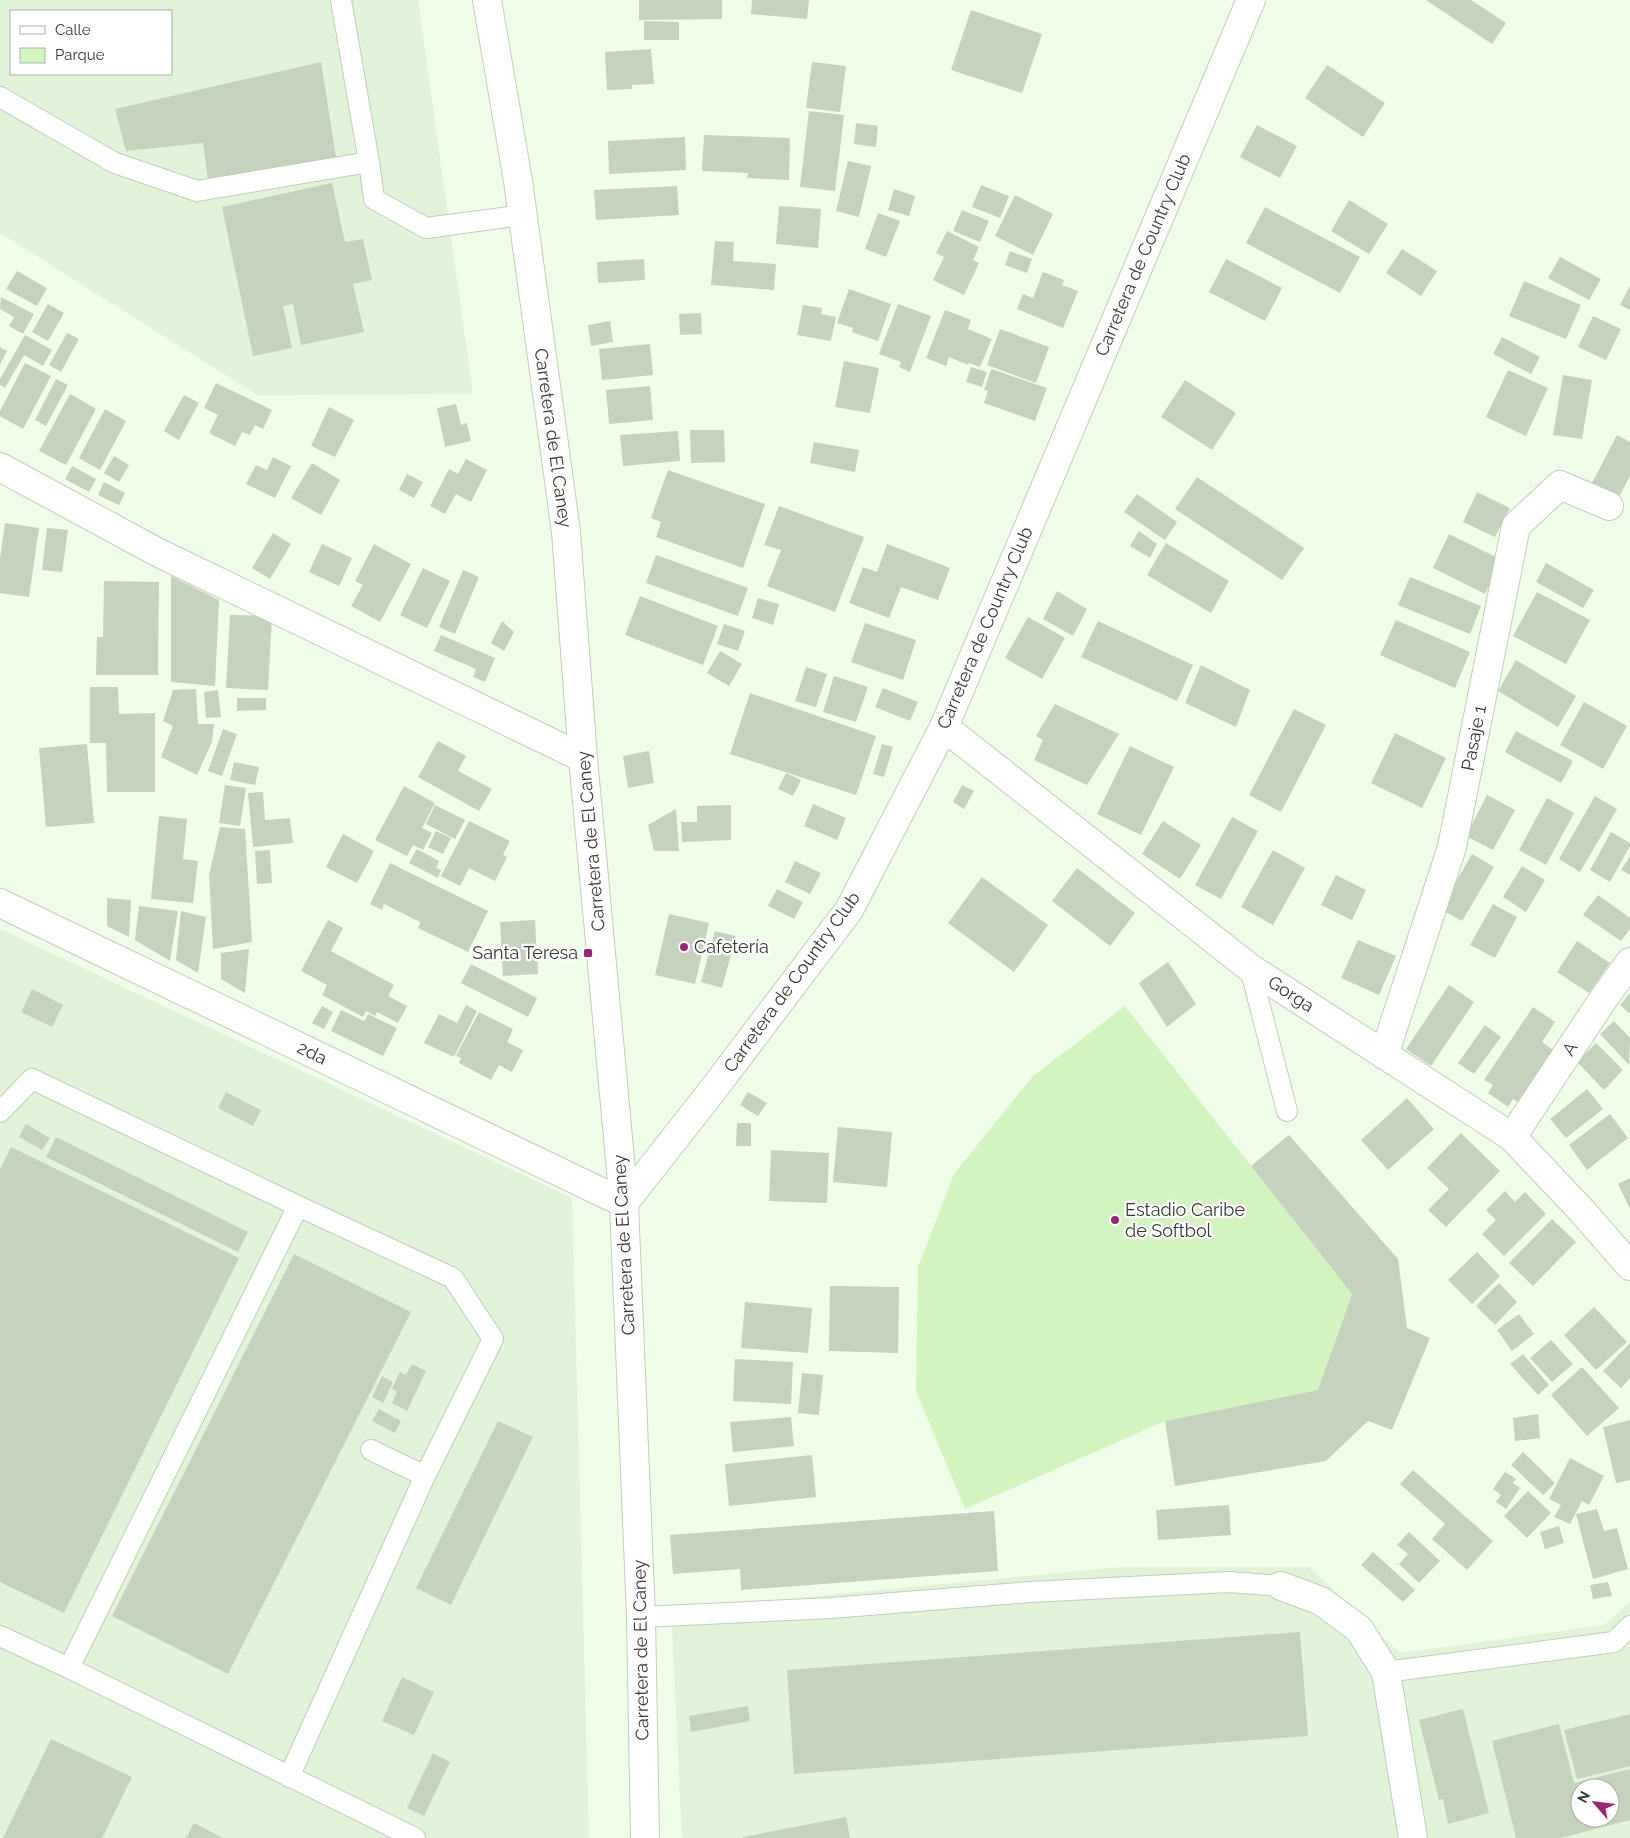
<svg xmlns="http://www.w3.org/2000/svg" width="1630" height="1838" font-family="Raleway,sans-serif">
  <style>
    .built { fill: #e1f3d9; fill-rule: evenodd }
    .green { fill: #d2f5bf }
    .building { fill: #c5d3be; fill-rule: evenodd }
    .lines { fill: none; stroke-linecap: round; stroke-linejoin: round }
    .service-casing { stroke: #c1ceba; stroke-width: 22 }
    .minor-casing { stroke: #c1ceba; stroke-width: 30 }
    .tertiary-casing { stroke: #c1ceba; stroke-width: 30 }
    .secondary-casing { stroke: #c1ceba; stroke-width: 30 }
    .service { stroke: #fff; stroke-width: 20 }
    .minor { stroke: #fff; stroke-width: 28 }
    .tertiary { stroke: #fff; stroke-width: 28 }
    .secondary { stroke: #fff; stroke-width: 28 }
    .poi-dot { fill: #a02377; stroke: #fff; stroke-width: 2 }
    .labels { text-anchor: middle; stroke-width: 4.5; stroke-linejoin: round; paint-order: stroke }
    .street-label { font-size: 18px; fill: #353a32; stroke: #fff }
    .poi-label { font-size: 18px; fill: #353a32; stroke: #fff; text-anchor: start }
  </style>
  <rect width="100%" height="100%" fill="#f0fde8"/>
  <!-- built -->
  <path class="built" d="M0,0H418L473,394L257,395L0,233ZM11,11H171V74H11Z
    M0,929L572,1198L589,1838H0Z
    M1120,1567H1309L1400,1653L1604,1625L1630,1602V1838H682L671,1610ZM1580,1788H1610V1818H1580Z"/>
  <!-- green -->
  <path class="green" d="M1125,1006L1352,1294L1318,1390L1165,1421L965,1509L916,1391L918,1267L954,1174L1033,1076Z"/>
  <!-- building -->
  <path class="building" d="M639,0H722V19L639,20Z
    M752,0H809L807,19L751,14Z
    M1426,0H1471L1506,23L1492,44Z
    M971,10L1042,34L1022,93L951,70Z
    M644,21L679,22V40H644Z
    M651,49L654,84L632,85V89L607,90L605,52Z
    M321,62L336,157L208,180L203,143L126,151L115,109Z
    M812,62L846,66L840,112L806,108Z
    M1327,65L1385,103L1363,137L1305,98Z
    M809,111L844,115L835,191L800,187Z
    M856,123L878,126L876,147L854,144Z
    M1257,125L1297,146L1280,178L1240,157Z
    M704,135L790,138L789,180L747,178L748,173L702,171Z
    M685,137L686,170L609,174L608,141Z
    M848,161L871,166L859,217L836,211Z
    M332,183L345,242L363,239L372,280L353,284L364,332L301,345L293,304L283,306L292,348L253,356L222,207Z
    M981,185L1009,196L1000,218L972,207Z
    M677,186L679,215L596,220L594,190Z
    M894,189L915,196L909,216L888,210Z
    M1015,195L1053,214L1033,255L995,236Z
    M1349,200L1388,224L1369,254L1331,231Z
    M779,206L821,209L818,248L776,244Z
    M1265,207L1360,257L1340,293L1246,243Z
    M962,210L989,221L980,242L953,231Z
    M878,213L900,221L886,257L865,249Z
    M947,231L979,247L973,260L979,263L964,295L933,280L944,257L936,253Z
    M715,241L734,242L733,261L776,264L774,290L711,285Z
    M1402,249L1437,271L1421,296L1386,273Z
    M1010,251L1032,259L1027,273L1005,265Z
    M1560,257L1601,279L1589,300L1548,278Z
    M644,259L645,280L598,283L597,262Z
    M1226,259L1282,288L1265,321L1209,292Z
    M17,271L47,288L37,306L6,289Z
    M1043,272L1064,280L1062,285L1078,291L1063,328L1017,309L1023,294L1033,298Z
    M1524,281L1581,305L1566,339L1509,316Z
    M1630,286V310L1620,305Z
    M849,289L891,304L878,341L852,332L853,328L837,323Z
    M1,297L34,314L23,334L9,326L14,317L0,309Z
    M48,304L64,313L48,341L32,332Z
    M898,304L931,316L910,372L899,367L901,362L879,354Z
    M803,305L822,308L821,314L836,317L831,341L797,335Z
    M945,310L971,320L968,329L992,339L980,367L969,363L968,365L949,357L946,366L926,358Z
    M701,313L702,334L680,335L679,314Z
    M1593,316L1621,329L1606,360L1578,347Z
    M610,321L613,342L591,346L588,325Z
    M1000,329L1049,347L1036,383L987,365Z
    M67,333L79,339L61,372L49,365Z
    M25,335L52,350L43,366L24,355L5,388L0,385V379Z
    M1502,337L1540,357L1531,374L1493,354Z
    M650,344L653,375L602,380L599,349Z
    M0,347L7,351L0,365Z
    M844,361L879,368L870,413L835,407Z
    M25,363L51,376L23,429L0,416V411Z
    M971,367L987,372L982,387L966,382Z
    M991,369L1047,388L1035,421L984,403L988,391L984,390Z
    M1508,370L1548,388L1526,436L1486,417Z
    M1563,375L1592,380L1582,439L1553,435Z
    M56,379L68,385L46,426L35,420Z
    M1185,380L1236,413L1212,450L1161,417Z
    M216,383L272,410L263,429L255,425L250,435L242,432L235,446L209,433L218,415L204,408Z
    M650,386L653,420L609,424L606,390Z
    M70,394L96,409L66,465L39,451Z
    M184,395L199,403L179,440L164,431Z
    M456,404L461,425L467,423L471,441L445,447L437,408Z
    M329,407L354,420L335,457L311,446Z
    M105,409L126,421L100,470L79,458Z
    M690,430H724L725,462L691,463Z
    M678,431L680,461L623,466L620,435Z
    M1617,435L1630,442V476L1619,497L1592,483Z
    M814,442L859,450L855,472L810,463Z
    M114,456L129,465L119,482L104,473Z
    M273,457L291,466L275,498L246,484L256,465L267,470Z
    M466,459L487,470L471,502L456,494L445,514L430,506L449,469L458,474Z
    M312,463L340,480L321,515L291,498Z
    M72,466L96,479L89,492L65,479Z
    M668,470L765,504L743,568L656,537L661,522L651,518Z
    M407,474L423,482L414,498L399,490Z
    M1197,477L1304,548L1282,580L1175,509Z
    M104,482L125,493L119,505L98,495Z
    M1477,492L1510,508L1495,537L1463,522Z
    M1137,494L1177,522L1165,540L1124,512Z
    M779,506L864,537L835,612L767,586L781,550L764,545Z
    M5,523L39,528L29,597L0,593V558Z
    M47,528L68,530L62,572L42,570Z
    M1139,531L1157,544L1150,558L1130,546Z
    M273,533L291,544L270,579L252,568Z
    M1449,534L1502,560L1485,594L1433,568Z
    M1166,543L1229,581L1211,613L1147,575Z
    M322,544L352,558L339,586L309,572Z
    M374,544L411,564L380,622L351,606L363,585L355,581Z
    M887,544L950,568L938,600L901,587L889,618L849,603L863,567L877,572Z
    M656,555L748,588L738,616L646,583Z
    M1546,563L1594,590L1583,608L1536,582Z
    M423,568L450,581L427,628L400,615Z
    M463,570L479,577L455,634L439,627Z
    M171,576L219,600L215,686L171,682Z
    M1410,577L1481,606L1470,634L1398,605Z
    M104,581L159,582L158,675H96L97,637H103Z
    M1057,591L1087,609L1073,636L1043,619Z
    M1537,592L1590,620L1566,664L1513,636Z
    M640,596L718,626L703,665L625,635Z
    M758,598L779,604L773,625L752,618Z
    M230,615L272,616L268,690L226,688Z
    M1028,617L1065,638L1042,679L1005,658Z
    M1396,620L1470,652L1455,688L1380,655Z
    M502,621L514,632L504,651L491,643Z
    M1098,621L1193,665L1177,701L1081,657Z
    M865,623L916,640L903,680L851,662Z
    M724,624L745,631L738,651L717,644Z
    M441,635L495,658L485,682L473,677L476,669L434,651Z
    M720,651L742,664L729,686L707,673Z
    M1516,660L1576,696L1558,727L1498,691Z
    M1201,665L1250,690L1236,727L1185,703Z
    M806,667L827,674L816,707L795,701Z
    M834,676L868,687L856,722L823,712Z
    M90,687H118L119,714L155,713V792H107L106,743H90Z
    M883,688L918,702L910,721L875,707Z
    M196,689L198,724H214L212,742L197,775L161,757L173,726L163,721L173,690Z
    M218,690L221,717L206,718L204,692Z
    M750,693L876,736L856,795L730,754Z
    M237,698H266V710L237,711Z
    M1584,702L1627,726L1603,769L1560,745Z
    M1055,704L1119,734L1087,785L1034,760L1043,740L1036,736Z
    M1294,709L1326,725L1281,812L1249,795Z
    M223,729L237,734L222,776L208,771Z
    M1516,731L1573,761L1561,783L1505,752Z
    M1395,733L1446,758L1422,808L1371,783Z
    M438,741L466,756L458,771L492,789L479,811L418,777Z
    M87,744L94,823L46,827L39,748Z
    M882,744L893,747L884,777L873,774Z
    M1130,746L1174,767L1141,835L1097,814Z
    M649,751L654,783L628,788L623,756Z
    M234,762L259,767L255,785L230,780Z
    M786,773L801,780L793,796L778,789Z
    M225,785L246,788L240,826L219,823Z
    M962,785L974,791L964,809L953,802Z
    M404,786L435,803L422,828L432,833L423,850L413,845L407,856L375,840Z
    M263,792L265,820L290,818L293,843L253,847L248,793Z
    M1487,795L1515,810L1493,850L1466,836Z
    M1595,796L1617,809L1580,872L1559,859Z
    M1547,798L1574,813L1546,865L1519,850Z
    M813,804L846,818L837,840L804,826Z
    M435,805L465,820L455,839L426,824Z
    M731,805V840L682,842L681,822H697V806Z
    M676,809L679,851H654L648,825Z
    M159,816L187,819L183,859L198,861L193,903L151,899Z
    M1232,817L1258,831L1221,899L1195,885Z
    M469,821L510,841L503,855L507,857L495,881L469,868L460,886L441,876Z
    M1163,821L1201,845L1180,879L1142,854Z
    M220,827L245,829L252,942L213,949L209,875Z
    M436,831L451,838L443,854L428,847Z
    M1611,832L1630,843V846L1610,882L1590,870Z
    M343,834L374,851L357,883L326,867Z
    M417,849L439,861L436,868L441,870L438,878L409,863Z
    M270,850L272,883L257,884L255,851Z
    M1273,850L1305,868L1273,925L1241,907Z
    M1472,854L1494,867L1462,921L1440,909Z
    M1630,856V875L1621,870Z
    M795,861L821,873L810,894L785,882Z
    M390,863L488,911L468,952L418,928L420,922L384,904L382,910L370,904Z
    M1522,866L1545,880L1526,912L1503,897Z
    M1077,868L1135,913L1110,946L1052,901Z
    M1336,875L1366,890L1352,920L1321,905Z
    M982,877L1048,925L1014,972L948,923Z
    M777,889L803,902L794,919L768,906Z
    M1598,895L1630,918V929L1621,941L1583,915Z
    M107,898L131,900L129,937L107,926Z
    M1493,904L1517,917L1495,958L1470,945Z
    M139,906L178,911L170,961L135,940Z
    M181,911L206,917L198,973L176,960Z
    M669,914L709,923L695,984L655,975Z
    M328,920L343,928L331,951L394,985L388,996L407,1006L398,1023L377,1012L375,1016L366,1011L363,1017L322,995L327,985L301,971Z
    M535,920L538,974L503,976L500,922Z
    M715,931L736,936L722,988L701,982Z
    M1358,940L1396,956L1379,995L1341,978Z
    M1577,941L1610,963L1589,993L1557,972Z
    M249,949L245,993L221,979V953Z
    M1168,962L1196,1004L1167,1027L1139,983Z
    M471,964L537,998L528,1017L461,983Z
    M1449,985L1474,1002L1431,1066L1406,1049Z
    M32,989L63,1005L52,1027L21,1012Z
    M1630,993V1014L1620,1005Z
    M466,1005L477,1011L454,1057L424,1043L439,1014L457,1023Z
    M322,1006L333,1012L324,1029L312,1023Z
    M1533,1007L1555,1022L1542,1042L1556,1052L1521,1104L1513,1099L1508,1107L1488,1093L1493,1085L1484,1080Z
    M341,1010L364,1021L368,1014L397,1028L383,1056L331,1031Z
    M479,1012L513,1029L507,1042L523,1050L512,1072L499,1065L491,1080L459,1063L461,1058L456,1056Z
    M1614,1021L1630,1038L1629,1065L1600,1034Z
    M1485,1025L1501,1037L1474,1074L1458,1063Z
    M1596,1043L1623,1070L1604,1090L1577,1062Z
    M1587,1089L1603,1109L1566,1138L1550,1119Z
    M226,1092L261,1110L253,1126L218,1108Z
    M748,1092L767,1103L758,1116L740,1105Z
    M1407,1098L1434,1129L1388,1170L1361,1140Z
    M1610,1114L1628,1138L1587,1170L1569,1145Z
    M737,1123H751V1146H736Z
    M26,1124L50,1138L42,1150L19,1137Z
    M838,1127L892,1132L887,1187L833,1182Z
    M1461,1133L1500,1171L1446,1227L1428,1210L1449,1189L1427,1168Z
    M1289,1135L1398,1259L1407,1328L1430,1338L1392,1430L1368,1421L1326,1461L1175,1486L1165,1421L1318,1390L1352,1294L1251,1166Z
    M56,1137L248,1232L238,1252L46,1157Z
    M11,1147L239,1258L64,1613L0,1582V1169Z
    M771,1150L829,1153L827,1203L769,1201Z
    M1630,1178V1209L1618,1184Z
    M1505,1191L1515,1202L1525,1192L1546,1214L1504,1256L1482,1234L1496,1220L1486,1210Z
    M1552,1219L1576,1242L1533,1286L1509,1263Z
    M1477,1252L1500,1276L1472,1304L1448,1280Z
    M294,1254L411,1312L228,1674L112,1616Z
    M1499,1283L1517,1302L1495,1325L1476,1306Z
    M830,1286L899,1287L898,1353L829,1351Z
    M745,1302L812,1308L808,1353L741,1348Z
    M1594,1307L1627,1342L1596,1370L1564,1335Z
    M1519,1314L1534,1334L1512,1351L1497,1330Z
    M1551,1340L1573,1364L1552,1382L1530,1358Z
    M1630,1343V1378L1621,1388L1603,1371Z
    M1523,1354L1549,1385L1538,1395L1510,1364Z
    M735,1359L793,1362L791,1404L733,1401Z
    M412,1364L426,1371L407,1411L392,1403L397,1392L392,1388L400,1372L406,1375Z
    M1582,1367L1619,1408L1587,1436L1551,1395Z
    M802,1373L823,1375L819,1415L798,1413Z
    M382,1376L393,1382L383,1403L372,1397Z
    M379,1409L401,1421L395,1433L372,1421Z
    M1538,1414L1540,1438L1515,1441L1513,1418Z
    M791,1417L794,1446L733,1452L730,1422Z
    M1630,1420V1480L1616,1483L1603,1427Z
    M498,1421L533,1437L451,1605L416,1588Z
    M1523,1452L1555,1483L1543,1495L1511,1465Z
    M812,1455L816,1497L729,1506L725,1464Z
    M1570,1458L1604,1476L1589,1505L1582,1501L1570,1524L1554,1517L1561,1505L1549,1499Z
    M1413,1470L1493,1541L1467,1570L1432,1539L1445,1524L1400,1484Z
    M1505,1472L1516,1479L1513,1483L1520,1488L1506,1509L1496,1502L1501,1495L1493,1489Z
    M1528,1491L1551,1513L1527,1538L1504,1516Z
    M1229,1505L1231,1535L1158,1540L1156,1510Z
    M1597,1509L1604,1531L1617,1528L1628,1569L1593,1579L1576,1514Z
    M994,1511L998,1571L741,1590L740,1569L673,1574L670,1535Z
    M1559,1526L1564,1543L1545,1549L1540,1532Z
    M1409,1532L1440,1561L1419,1583L1399,1564L1408,1554L1397,1545Z
    M1373,1552L1415,1590L1403,1602L1361,1565Z
    M1608,1582L1612,1596L1593,1599L1590,1585Z
    M1300,1632L1308,1736L794,1774L787,1670Z
    M402,1677L434,1692L414,1735L382,1721Z
    M748,1706L750,1721L691,1732L689,1716Z
    M1463,1709L1489,1813L1448,1824L1443,1799L1439,1800L1419,1720Z
    M1630,1714V1766L1577,1779L1564,1730Z
    M1559,1724L1574,1783L1630,1769V1820L1560,1838H1516L1492,1741ZM1580,1788H1610V1818H1580Z
    M51,1739L132,1777L102,1838H3Z
    M433,1753L450,1762L424,1816L407,1808Z
    M846,1817L850,1838H743V1837Z
    M194,1823L223,1838H186Z"/>
  <g class="lines">
    <!-- service casing -->
    <g class="service-casing">
      <path id="service" d="M341,0L369,162L374,199L426,228L523,215
        M0,97L115,163L197,191L369,162
        M1250,968L1287,1111
        M0,1112L32,1079L298,1206L69,1668
        M371,1450L425,1476
        M641,1617L831,1608L1030,1592L1229,1582L1281,1586
        M0,1636L69,1668L415,1838
        M1386,1672L1614,1642L1630,1626
        M289,1777L425,1476L493,1339L453,1278L298,1206"/>
    </g>
    <!-- minor casing -->
    <g class="minor-casing">
      <path id="minor" d="M0,467L157,552L583,758
        M944,727L1250,968L1512,1137L1582,1211L1630,1266
        M0,903L624,1203
        M1384,1055L1452,847L1516,526L1560,485L1609,506
        M1512,1137L1604,998L1630,962
        M1281,1586L1321,1601L1359,1629L1386,1672L1413,1838"/>
    </g>
    <!-- tertiary casing -->
    <g class="tertiary-casing">
      <path id="tertiary" d="M624,1203L712,1091L849,910L944,727L1251,0"/>
    </g>
    <!-- secondary casing -->
    <g class="secondary-casing">
      <path id="secondary" d="M487,0L518,181L566,532L583,758L624,1203L641,1617L645,1838"/>
    </g>
    <!-- service -->
    <use href="#service" class="service"/>
    <!-- minor -->
    <use href="#minor" class="minor"/>
    <!-- tertiary -->
    <use href="#tertiary" class="tertiary"/>
    <!-- secondary -->
    <use href="#secondary" class="secondary"/>
  </g>
  <!-- markers -->
  <g class="poi-dot">
    <circle cx="684" cy="947" r="5"/>
    <rect x="583" y="948" width="10" height="10" rx="2.5"/>
    <circle cx="1115" cy="1220" r="5"/>
  </g>
  <g class="labels">
    <!-- street labels -->
    <g class="street-label">
      <text transform="translate(1143 255) rotate(-67)" y="6">Carretera de Country Club</text>
      <text transform="translate(553 438) rotate(82)" y="6">Carretera de El Caney</text>
      <text transform="translate(985 628) rotate(-67)" y="6">Carretera de Country Club</text>
      <text transform="translate(1474 738) rotate(-79)" y="6">Pasaje 1</text>
      <text transform="translate(591 841) rotate(-95)" y="6">Carretera de El Caney</text>
      <text transform="translate(792 982) rotate(-54)" y="6">Carretera de Country Club</text>
      <text transform="translate(1291 994) rotate(33)" y="6">Gorga</text>
      <text transform="translate(1570 1049) rotate(-57)" y="6">A</text>
      <text transform="translate(312 1053) rotate(26)" y="6">2da</text>
      <text transform="translate(624 1245) rotate(-93)" y="6">Carretera de El Caney</text>
      <text transform="translate(641 1650) rotate(-91)" y="6">Carretera de El Caney</text>
    </g>
    <!-- poi labels -->
    <g class="poi-label">
      <text x="694" y="953">Cafetería</text>
      <text x="578" y="959" text-anchor="end">Santa Teresa</text>
      <text x="1125" y="1216">Estadio Caribe<tspan x="1125" dy="21">de Softbol</tspan></text>
    </g>
  </g>
  <!-- legend -->
  <rect x="10" y="10" width="162" height="65" fill="#ffffff" stroke="#aeb0ad"/>
  <rect x="20" y="26" width="25" height="8" fill="#ffffff" stroke="#aeb0ad"/>
  <text x="55" y="35" font-size="15" fill="#353a32">Calle</text>
  <rect x="20" y="48" width="25" height="15" fill="#d2f5bf" stroke="#aeb0ad"/>
  <text x="55" y="60" font-size="15" fill="#353a32">Parque</text>
  <!-- north arrow -->
  <g transform="translate(1595 1803) rotate(298)"><circle r="24" fill="#ffffff" stroke="#aeb0ad"/>
  <path d="M0-4L9 19L0 12L-9 19Z" fill="#a02377"/>
  <text y="-8" font-size="14" font-weight="bold" text-anchor="middle" fill="#353a32">N</text>
  </g>
</svg>
